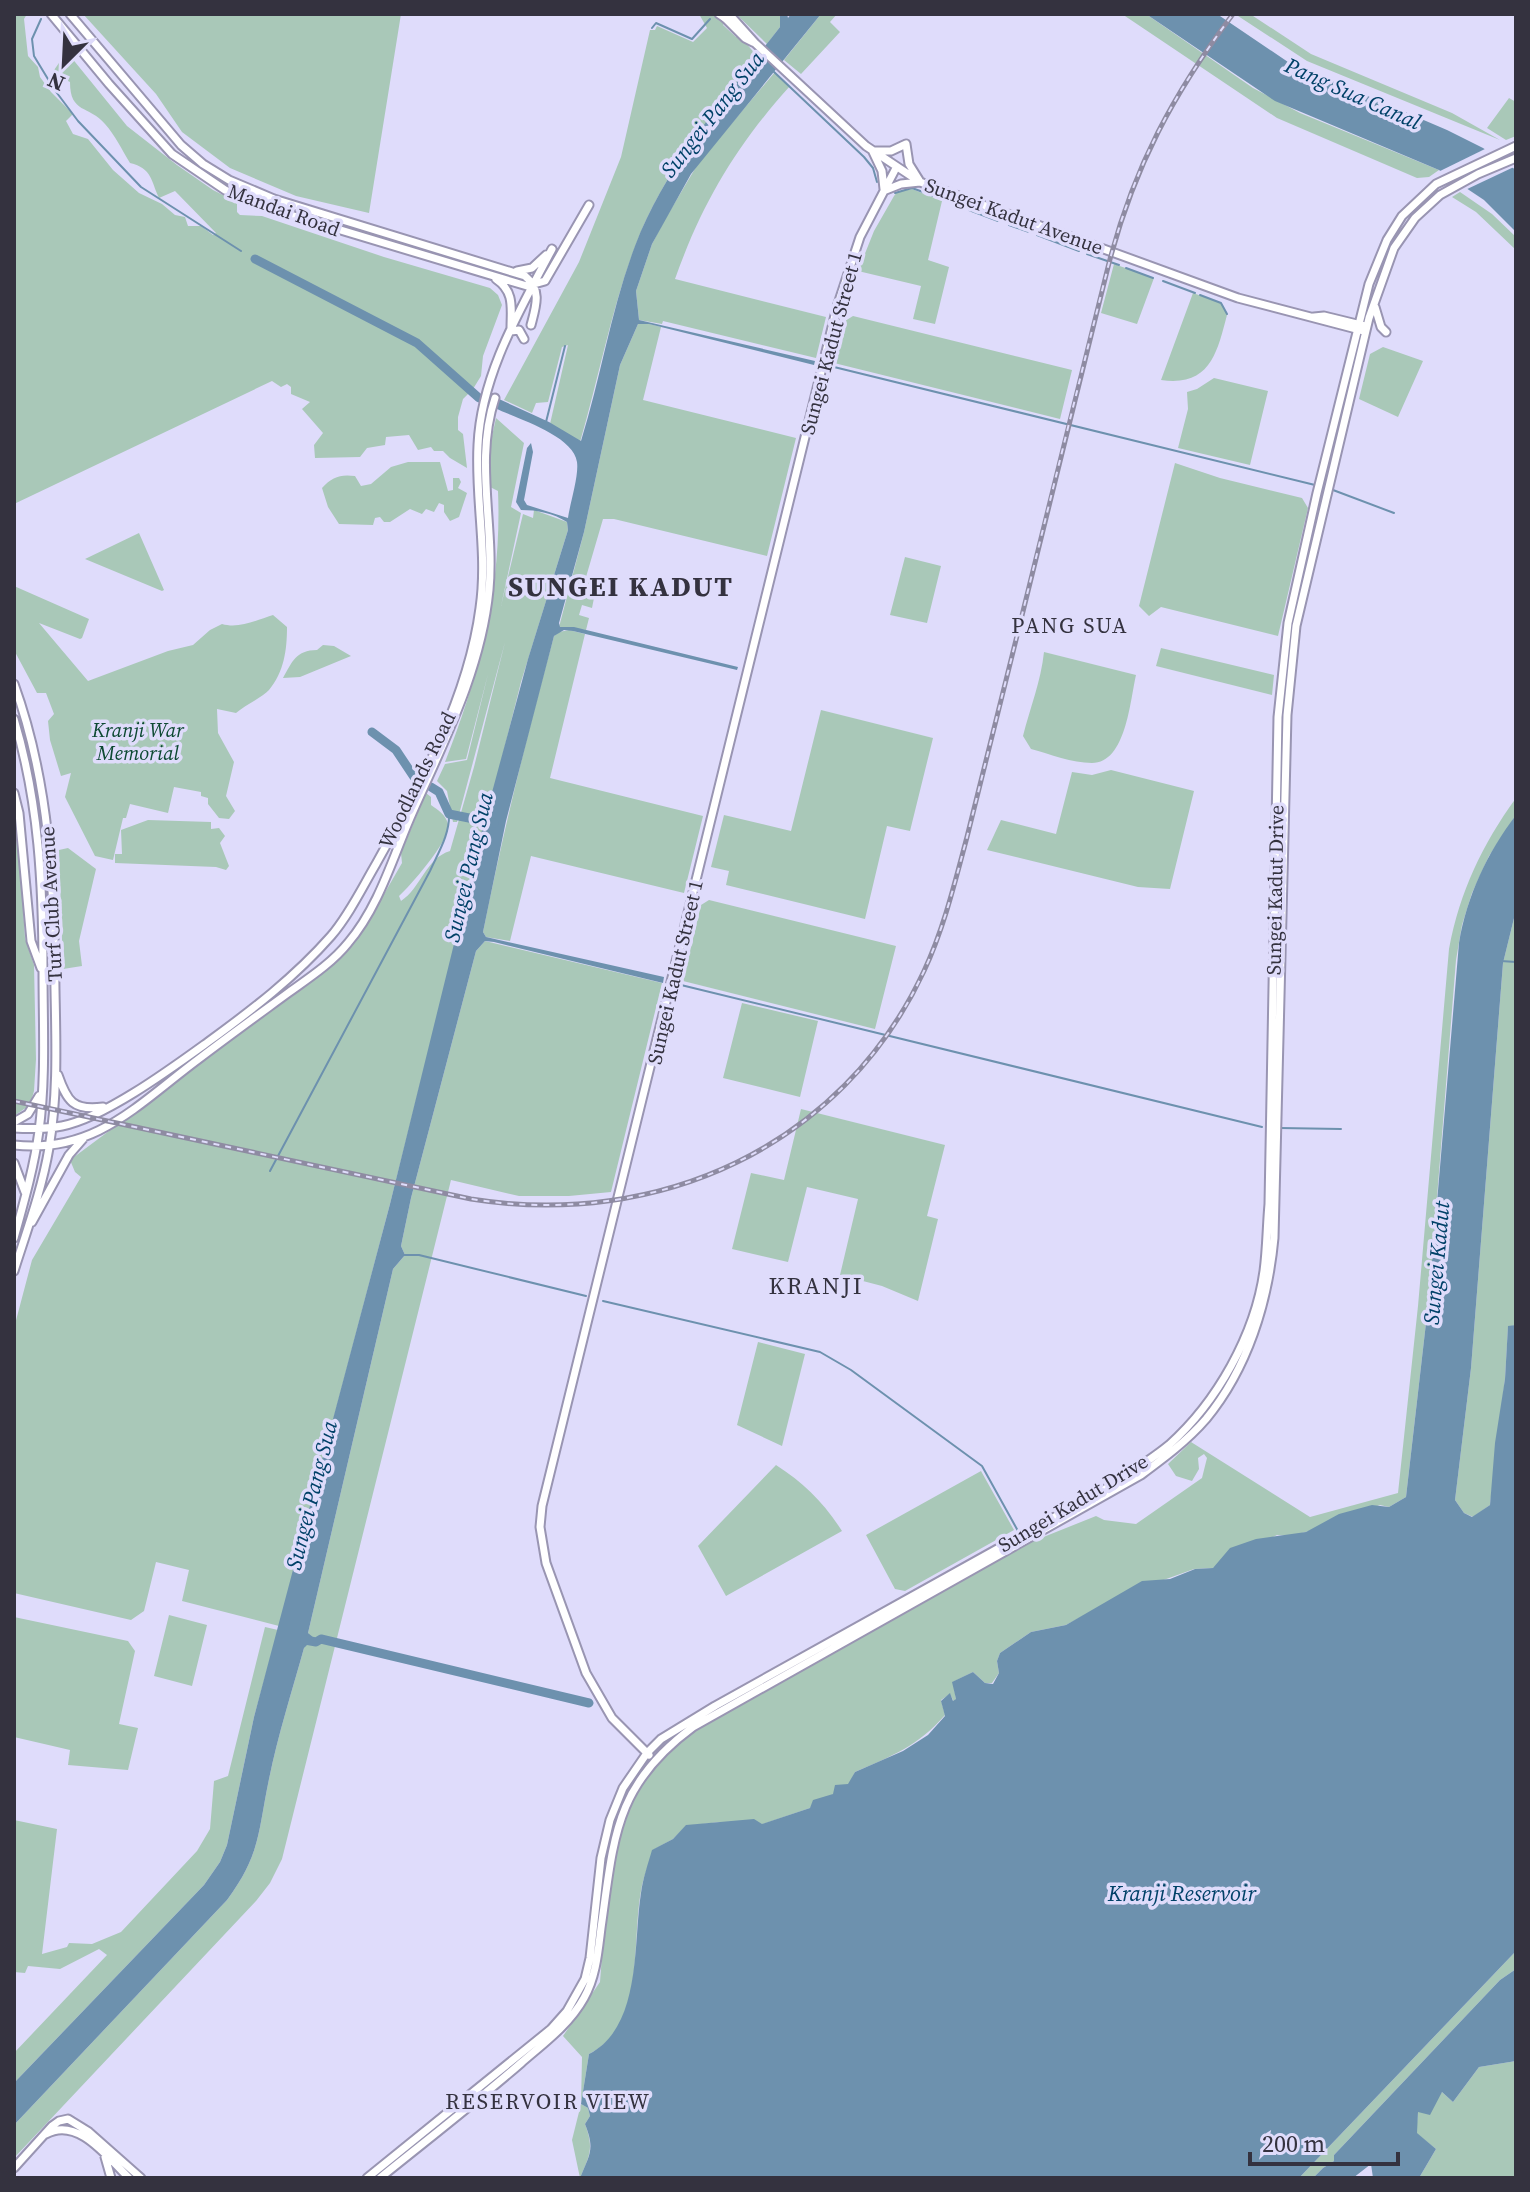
<svg xmlns="http://www.w3.org/2000/svg" width="1530" height="2192" font-family="'Source Serif 4',serif">
  <style>
    .green { fill: #a9c8b8 }
    .water { fill: #6d91ae }
    .pier { fill: #dfdcfb }
    .lines { fill: none; stroke-linecap: round; stroke-linejoin: round }
    .stream { stroke: #6d91ae; stroke-width: 2 }
    .river { stroke: #6d91ae; stroke-width: 9 }
    .secondary-casing { stroke: #9995b2; stroke-width: 11 }
    .primary-casing { stroke: #9995b2; stroke-width: 11 }
    .secondary { stroke: #fff; stroke-width: 7 }
    .primary { stroke: #fff; stroke-width: 7 }
    .rail-casing { stroke: #8e8ba2; stroke-width: 5 }
    .rail { stroke: #dfdcfb; stroke-width: 2; stroke-dasharray: 6; stroke-linecap: butt }
    .labels { text-anchor: middle; stroke-width: 7; stroke-linejoin: round; paint-order: stroke }
    .street-label { font-size: 20px; fill: #34323f; stroke: #dfdcfb }
    .park-label { font-size: 20px; font-style: italic; fill: #0d4932; stroke: #dfdcfb }
    .water-label { font-size: 22px; font-style: italic; fill: #004168; stroke: #dfdcfb }
    .neighbourhood-label { font-size: 22px; letter-spacing: 2px; fill: #34323f; stroke: #dfdcfb }
    .quarter-label { font-size: 24px; letter-spacing: 2px; fill: #34323f; stroke: #dfdcfb }
    .district-label { font-size: 28px; font-weight: bold; letter-spacing: 2px; fill: #34323f; stroke: #dfdcfb }
  </style>
  <rect width="100%" height="100%" fill="#dfdcfb"/>
  <!-- green -->
  <path class="green" d="M14,14H27L24,19L28,56L38,67L40,77L51,92L73,114L66,121L73,134L88,139L113,170L139,193L162,204L175,215L185,217L188,226H201L213,235L216,233L175,191L159,198C151,181 152,168 130,163C122,150 115,135 105,124C89,105 70,114 70,82L52,73L61,60L71,57L127,126L177,165L213,190L237,202V212L240,215L262,216L384,257L490,288L498,295L502,305L483,356L481,376L473,389L463,399L458,417V430L463,434L467,468L450,458L443,451H434L431,447L418,450L409,435L386,437L385,445L367,448L360,457L315,458L314,445L323,433L302,409L310,402L291,394V387L287,384L281,387L272,381L14,504Z
    M83,14H401L369,213L296,196L230,168L182,132L156,94Z
    M699,14H715L725,21L723,25L736,37L739,35L757,56C712,115 661,176 635,247C611,310 599,377 580,442L550,424L568,345L562,347L548,402L536,403L532,413L504,400L579,262L621,157L650,30H655L657,26L693,42L707,28Z
    M736,14H780V27L767,44Z
    M821,14H837L830,22L840,32L801,74L784,60Z
    M1122,14H1146L1253,88L1300,113L1439,170L1429,177L1417,178L1277,118Z
    M1235,14H1250L1311,54L1452,113L1500,140L1307,61Z
    M775,72L790,86C736,146 702,203 675,279L826,317L816,358L663,321L662,324L639,320L636,291L652,244L664,221L699,162Z
    M1509,98L1516,102V136L1506,140L1487,128Z
    M912,189L942,201L928,260L949,267L935,324L913,319L921,286L858,271L874,231L894,196L897,192Z
    M1460,192L1492,214L1516,237V250L1476,212L1452,197Z
    M1114,264L1154,278L1137,324L1101,313Z
    M1193,293L1221,303L1227,315C1217,353 1210,387 1161,380Z
    M853,316L1072,370L1060,419L834,363L845,321Z
    M646,323L661,327L643,400L796,438L767,556L614,519H603L586,577L591,579L586,596L594,598L592,608L582,605L579,615L589,618L586,630L559,627L584,532L620,365L638,324Z
    M1383,347L1423,361L1398,417L1359,399L1370,354Z
    M1214,378L1268,391L1250,465L1178,448L1188,409L1187,392L1197,389Z
    M496,418L524,443L511,507L521,513L501,606L523,514L533,518L534,510L567,522L568,530L521,682L390,1204L279,1626L182,1601L189,1570L156,1562L144,1611L131,1620L14,1593V1328L32,1260L81,1177L75,1172L70,1160L340,959L369,920L402,863L401,853L426,793L431,797V805C438,810 446,815 448,824C452,838 411,885 399,896L401,901C421,888 426,858 450,851L474,767L505,642L457,822H453L447,791L437,781L445,764L467,760L488,674L466,759L445,762C480,673 502,587 498,491L490,487L489,450Z
    M408,462H440L448,491L453,490V478H459L461,482L458,488L467,493L459,517L450,521L444,512V505L439,503L434,512L426,509L422,514L410,509L390,522H384L380,517L375,518L373,525L339,524L328,507L322,488C332,477 340,474 355,476L361,486L371,484L391,467Z
    M1175,463L1220,478L1302,498L1308,508L1278,636L1161,607L1149,616L1139,606Z
    M139,533L164,590L162,591L85,559Z
    M905,557L941,566L927,623L890,615Z
    M14,586L89,619L82,638L80,639L39,623L88,681L168,651L193,645L210,630L222,624C239,629 257,620 273,615L287,627C287,650 284,672 269,690C263,697 245,705 236,713L217,709L218,733L234,762L226,796L235,811L229,819L219,818L208,804V798L201,796V792L174,787L168,813L130,804L126,818H123L113,860L95,856L65,797L71,773L61,776L50,740L48,721L54,714L46,693H37L14,650Z
    M569,630L585,634L550,778L703,816L684,893L531,856L510,941L486,937L483,932C503,833 527,734 554,636L559,632Z
    M323,645L334,646L351,656L300,677L283,678C292,662 296,650 317,650Z
    M1161,648L1274,675L1272,695L1156,666Z
    M1044,652L1136,675C1130,701 1126,763 1092,763C1072,763 1050,754 1031,749L1023,736C1030,708 1041,681 1044,652Z
    M821,710L933,738L910,831L887,826L865,919L726,885L729,871L711,867L724,815L791,831Z
    M1111,770L1194,791L1170,889L1138,887L987,850L1001,820L1056,834L1072,772L1092,775Z
    M1516,798V815L1489,856L1472,893L1462,925L1456,960L1429,1297L1406,1497L1389,1507L1380,1505L1306,1532L1290,1536L1277,1535L1213,1568L1194,1569L1122,1595L1066,1625L1031,1632L1000,1653L997,1661L999,1673L992,1683H985L973,1672L953,1682L956,1699L954,1702L950,1694L941,1700L945,1715C918,1746 892,1756 855,1772L849,1785L810,1808L763,1824L720,1822L686,1826L673,1839L653,1850C649,1864 643,1878 641,1891C631,1944 646,2025 589,2054L581,2104L588,2108L590,2116L585,2124C594,2148 590,2155 580,2178L572,2140L581,2104L582,2057L563,2036L600,1982L609,1861L626,1807L661,1756L700,1728L1001,1554L1096,1516L1104,1520L1136,1524L1202,1478L1207,1458L1204,1454L1198,1458L1199,1469L1192,1481L1176,1476L1168,1464L1191,1442L1310,1517L1398,1493L1418,1306L1449,949C1460,891 1482,845 1516,798Z
    M14,802L17,813L25,938L34,965L36,1059L34,1091L30,1105L14,1116Z
    M148,820L211,822V829L219,828L225,836L220,843L229,866L226,870L216,867L115,863V854H122L121,830Z
    M68,848L96,869L79,941L82,966L63,969L59,850Z
    M709,900L896,946L875,1029L683,981L701,905Z
    M1516,910V1325L1508,1327L1505,1379L1490,1505L1473,1517L1464,1513L1455,1500L1471,1368L1503,963Z
    M485,941L662,983L611,1192L569,1196H519L451,1180L282,1859L270,1883L256,1901L14,2158V2125L227,1900C261,1854 258,1831 269,1779C278,1735 292,1691 304,1648L310,1636L308,1633L393,1269L405,1255L401,1246L411,1198L476,951Z
    M742,1003L818,1021L800,1097L723,1078Z
    M801,1109L945,1145L927,1216L938,1219L918,1301L882,1286L840,1275L858,1199L807,1187L788,1262L732,1249L751,1173L784,1180Z
    M758,1342L805,1354L782,1446L737,1425Z
    M776,1465C804,1483 824,1503 842,1531L726,1596L698,1546Z
    M981,1471L1014,1530L905,1591L895,1589L866,1535Z
    M169,1615L207,1625L192,1686L154,1676Z
    M14,1617L128,1641L135,1651L119,1724L138,1728L128,1770L68,1765L70,1750L14,1737Z
    M265,1627L278,1630L254,1717L227,1845L220,1862L204,1885L14,2083V2053L107,1955L99,1949L60,1969L28,1966L25,1973L14,1972V1820L57,1829L42,1954L67,1947L69,1943L92,1944L121,1932L197,1851L210,1829L214,1781L228,1776Z
    M1516,1951V1969L1500,1980L1334,2155V2161L1323,2168L1313,2178H1299Z
    M1516,2061V2178H1419L1436,2149L1416,2133L1418,2112L1442,2092L1453,2102L1479,2067Z"/>
  <!-- water -->
  <path class="water" d="M780,14H787L788,18L791,14H821L691,174L652,244L636,291L639,320L815,361L814,365L649,324H638L620,365L584,532L559,623L560,627H574L738,667L737,670L573,631L564,630L554,636L506,821L483,932L486,937L664,977L663,983L494,942L485,941L476,951L411,1198L401,1246L405,1255L393,1269L308,1633L314,1638L313,1645L308,1644L304,1648C292,1691 278,1735 269,1779C258,1831 261,1854 227,1900L14,2125V2083L204,1885L220,1862L227,1845L254,1717L390,1204L484,822L528,659L568,530L567,522C553,513 537,510 521,510L516,502L527,448L531,443L533,452L524,500L527,505L568,518C570,503 579,476 577,462C573,435 517,419 495,408L499,399L549,422L581,441C601,377 611,309 635,246C666,165 727,95 780,27Z
    M1146,14H1217L1288,62L1447,130L1483,148L1516,170V232L1484,200L1439,170L1275,101Z
    M1516,815V910L1503,963L1471,1368L1455,1500L1464,1513L1472,1517L1490,1505L1495,1443L1505,1379L1508,1326L1516,1325V1951L1299,2178H580C590,2154 595,2149 585,2124L590,2116L588,2108L581,2104L589,2054C642,2027 633,1943 641,1893C643,1878 648,1864 652,1850L673,1839L686,1825L754,1819L762,1824L810,1808L813,1800L833,1794L835,1785L848,1784L855,1772L903,1751L928,1735L945,1716L941,1701L950,1693L953,1701L956,1699L952,1682L973,1672L985,1683L993,1684L999,1673L997,1661L1000,1653L1031,1632L1066,1625L1142,1581L1170,1579L1195,1569L1213,1568L1230,1548L1256,1539L1306,1532L1339,1514L1372,1505L1389,1507L1406,1497L1429,1297L1459,943C1467,896 1487,853 1516,815Z
    M1516,1969V2061L1479,2067L1453,2102L1442,2092L1430,2115L1418,2112L1417,2133L1436,2149L1419,2178H1373L1371,2164L1353,2178H1313L1323,2168L1334,2161V2155L1500,1980Z"/>
  <!-- pier -->
  <path class="pier" d="M1489,147L1516,166L1463,191L1436,173Z"/>
  <g class="lines">
    <!-- stream -->
    <path class="stream" d="M41,19L32,39L34,56L54,89L78,121L141,187L241,251
      M652,28L656,23L692,39L710,19
      M773,71L864,157L873,168L877,182
      M895,193L912,188L961,206
      M969,210L998,221
      M1009,225L1029,232
      M1037,235L1079,251
      M1087,254L1119,265
      M1126,268L1153,278
      M1163,281L1195,293
      M1200,295L1221,303L1227,314
      M834,367L1315,485
      M546,422L565,346
      M1333,490L1394,513
      M1501,961L1516,962
      M681,985L1262,1127
      M1280,1128L1341,1129
      M270,1171L430,871C438,853 450,834 449,814
      M404,1255H419L586,1296
      M603,1301L820,1352L851,1370L982,1466L1018,1531"/>
    <!-- river -->
    <path class="river" d="M255,259L417,343L479,398
      M372,732L396,750L416,780
      M431,787L439,792L449,814L494,823
      M305,1640L316,1642L321,1639L589,1703"/>
    <!-- secondary casing -->
    <g class="secondary-casing">
      <path id="secondary" d="M729,14L755,43L866,146L920,182L1238,298L1364,331
        M725,18L745,38L753,42
        M874,151H891L906,144L909,164L919,180
        M873,152L882,171L884,189
        M886,190L901,184L920,182
        M1375,307L1381,327L1386,332
        M1314,317L1324,316L1365,326
        M649,1755L612,1718L586,1673L546,1563L540,1527L542,1506L837,307L860,237L896,168
        M367,2178L551,2029L567,2011L585,1979L590,1958L601,1858L610,1820L623,1788L647,1753L661,1739L715,1706L1114,1484C1132,1471 1152,1459 1169,1445C1217,1402 1255,1335 1264,1271C1267,1249 1267,1226 1269,1204L1278,717L1288,623L1317,493L1369,284L1387,240L1402,216L1436,184L1516,146
        M380,2178C427,2140 475,2103 521,2063C544,2043 569,2025 584,1998C596,1977 598,1952 601,1928C614,1838 614,1785 693,1727L1141,1475C1164,1458 1187,1441 1206,1419C1248,1368 1268,1302 1274,1238L1287,715L1296,626L1369,318L1394,248L1415,218L1440,195L1478,174L1516,158"/>
    </g>
    <!-- primary casing -->
    <g class="primary-casing">
      <path id="primary" d="M51,14L109,84L172,154L225,190L264,207L527,286L545,281L589,205
        M70,14L181,145L203,164L229,180L274,199L525,276C542,290 536,306 531,325
        M719,14L725,18
        M517,271L532,268L546,255
        M496,279C515,292 511,308 511,328
        M511,331L519,330L524,339
        M14,684C50,783 54,886 55,990C56,1043 58,1095 49,1148C42,1189 27,1230 14,1271
        M14,719C39,802 43,886 43,972C43,1025 46,1078 39,1131C34,1167 24,1202 14,1238
        M14,793L19,813L31,941L41,968
        M58,1075C67,1101 73,1111 103,1107
        M14,1122L28,1114L39,1096
        M14,1128C30,1129 46,1129 62,1126C104,1118 172,1068 208,1042C252,1010 295,977 331,936C349,915 362,888 376,864C420,785 468,699 480,608C488,553 475,500 478,445C481,375 520,310 552,249
        M14,1145C96,1154 139,1103 200,1058C229,1036 258,1015 288,993C309,978 332,963 348,943C378,908 392,860 410,818C442,745 481,672 489,590C495,525 474,461 495,398
        M14,1163L25,1192
        M32,1222L69,1155L83,1139
        M46,2134C78,2116 108,2158 129,2178
        M105,2157L111,2178
        M14,2168L52,2126L59,2121L68,2119L89,2132L141,2178"/>
    </g>
    <!-- secondary -->
    <use href="#secondary" class="secondary"/>
    <!-- primary -->
    <use href="#primary" class="primary"/>
    <!-- rail casing -->
    <g class="rail-casing">
      <path id="rail" d="M14,1101L471,1199C658,1229 842,1147 924,971C944,928 955,882 967,837C982,777 997,716 1012,656C1044,525 1076,394 1109,263C1134,167 1173,94 1233,14"/>
    </g>
    <!-- rail -->
    <use href="#rail" class="rail"/>
  </g>
  <g class="labels">
    <!-- street labels -->
    <g class="street-label">
      <text transform="translate(284 210) rotate(20)" y="7">Mandai Road</text>
      <text transform="translate(1014 216) rotate(20)" y="7">Sungei Kadut Avenue</text>
      <text transform="translate(831 343) rotate(-75)" y="7">Sungei Kadut Street 1</text>
      <text transform="translate(417 780) rotate(-64)" y="7">Woodlands Road</text>
      <text transform="translate(1275 890) rotate(-89)" y="7">Sungei Kadut Drive</text>
      <text transform="translate(51 904) rotate(-93)" y="7">Turf Club Avenue</text>
      <text transform="translate(675 972) rotate(-77)" y="7">Sungei Kadut Street 1</text>
      <text transform="translate(1073 1503) rotate(-31)" y="7">Sungei Kadut Drive</text>
    </g>
    <!-- park labels -->
    <g class="park-label">
      <text x="138" y="737">Kranji War<tspan x="138" dy="23">Memorial</tspan></text>
    </g>
    <!-- water labels -->
    <g class="water-label">
      <text transform="translate(1353 93) rotate(24)" y="8">Pang Sua Canal</text>
      <text transform="translate(712 114) rotate(-52)" y="8">Sungei Pang Sua</text>
      <text transform="translate(468 867) rotate(-77)" y="8">Sungei Pang Sua</text>
      <text transform="translate(1436 1263) rotate(-85)" y="8">Sungei Kadut</text>
      <text transform="translate(311 1495) rotate(-76)" y="8">Sungei Pang Sua</text>
      <text x="1182" y="1901">Kranji Reservoir</text>
    </g>
    <!-- neighbourhood labels -->
    <g class="neighbourhood-label">
      <text x="1070" y="633">PANG SUA</text>
      <text x="548" y="2109">RESERVOIR VIEW</text>
    </g>
    <!-- quarter labels -->
    <g class="quarter-label">
      <text x="816" y="1294">KRANJI</text>
    </g>
    <!-- district labels -->
    <g class="district-label">
      <text x="621" y="596">SUNGEI KADUT</text>
    </g>
  </g>
  <!-- border -->
  <rect width="1530" height="2192" fill="none" stroke="#34323f" stroke-width="32"/>
  <!-- north arrow -->
  <g transform="translate(64 64) rotate(204)" stroke="#dfdcfb" stroke-width="6" paint-order="stroke">
  <path d="M0-6L14 30L0 20L-14 30Z" fill="#34323f"/>
  <text y="-12" font-size="22" font-weight="bold" text-anchor="middle" fill="#34323f">N</text>
  </g>
  <!-- scale -->
  <path d="M1250 2152v12h148v-12" fill="none" stroke="#34323f" stroke-width="4"/>
  <text x="1262" y="2152" font-size="24" fill="#34323f" stroke="#dfdcfb" stroke-width="6" paint-order="stroke">200 m</text>
</svg>
